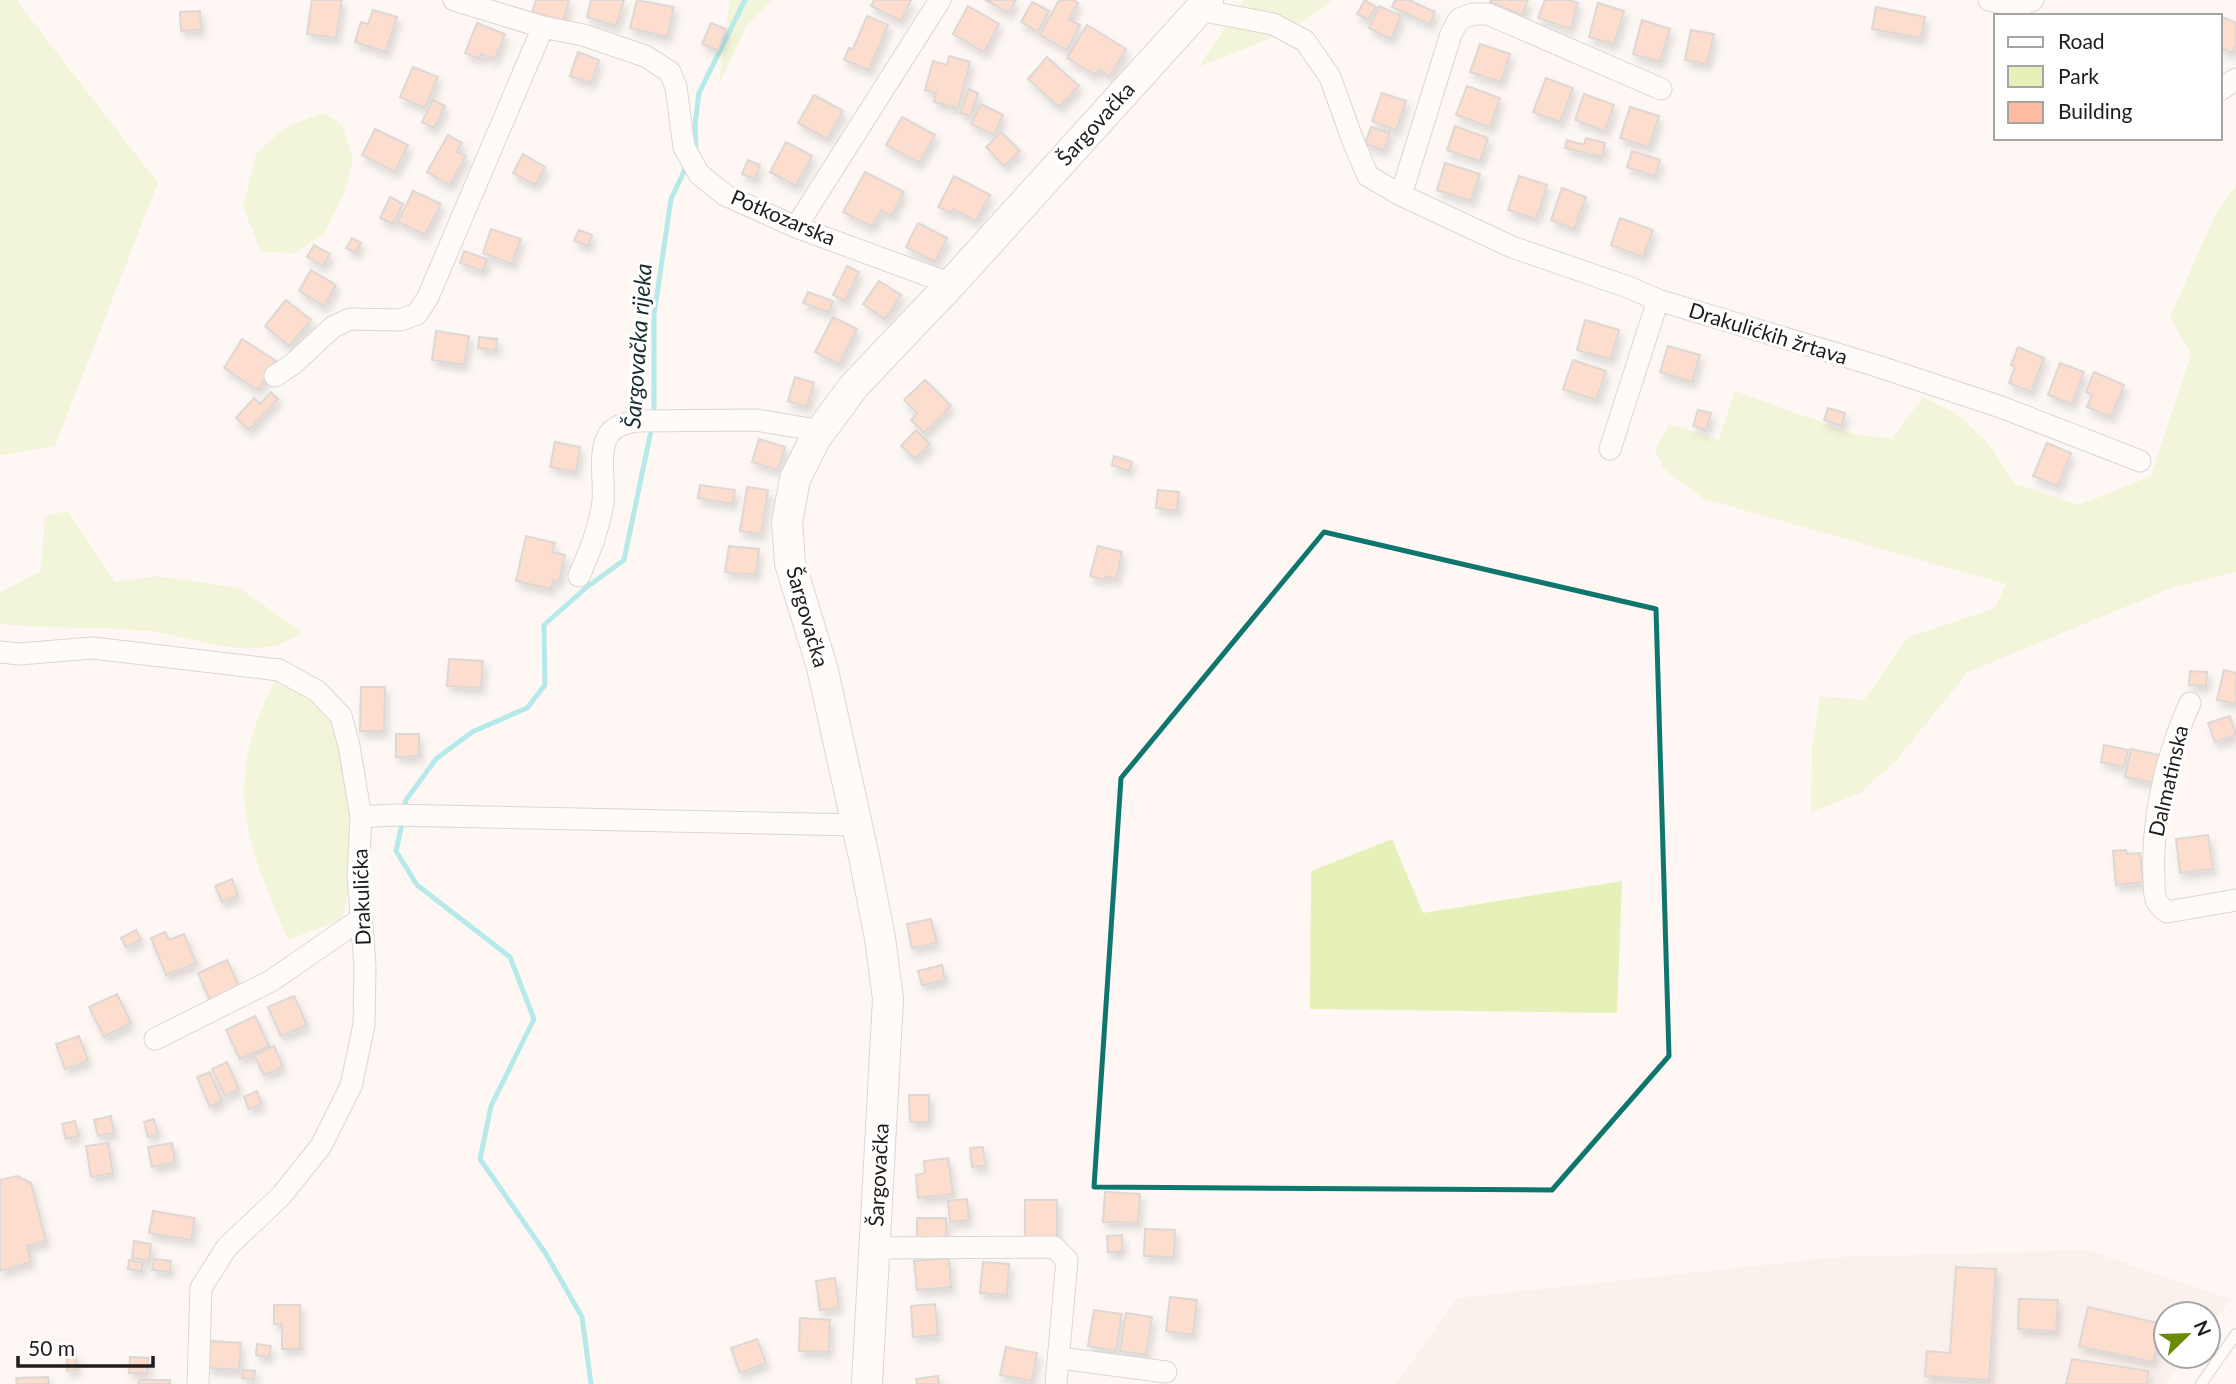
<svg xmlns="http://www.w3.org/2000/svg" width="2236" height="1384" font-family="Lato,sans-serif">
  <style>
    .built { fill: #f8e8e2 }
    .green { fill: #e5f1b8 }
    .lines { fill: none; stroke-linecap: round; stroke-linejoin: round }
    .stream { stroke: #60d7db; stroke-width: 5 }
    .building { fill: #fdbc9f; stroke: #b8b1ae; stroke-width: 2; filter: url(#shadow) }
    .lane-casing { stroke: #b5aeab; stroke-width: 12 }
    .street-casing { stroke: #b5aeab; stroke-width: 23 }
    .secondary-casing { stroke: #b5aeab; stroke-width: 32 }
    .lane { stroke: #fff; stroke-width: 10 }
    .street { stroke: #fff; stroke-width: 21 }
    .secondary { stroke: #fff; stroke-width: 30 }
    .marked { fill: none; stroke: #0f766e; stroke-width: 5; stroke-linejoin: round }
    .labels { text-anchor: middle; stroke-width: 6; stroke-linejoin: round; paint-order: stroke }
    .street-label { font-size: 21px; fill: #1f1d1c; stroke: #fff }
    .water-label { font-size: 23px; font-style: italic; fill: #192e2f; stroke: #fff }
  </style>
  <defs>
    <filter id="shadow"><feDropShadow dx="3.5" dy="6" stdDeviation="3.5" flood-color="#0004"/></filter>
  </defs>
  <rect width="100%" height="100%" fill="#fef7f4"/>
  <!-- built -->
  <path class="built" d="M2087,1250L2231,1299L2208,1329V1314H2166V1356H2187L2165,1384H1396L1457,1298L1838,1257Z"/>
  <!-- green -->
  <path class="green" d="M0,0H16L158,183L55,446L0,455Z
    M730,0H772L746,27L719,84Z
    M1244,0H1332C1294,33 1244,48 1198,67Z
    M323,113L342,124L353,159L344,194L324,234L295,253L261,252L243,207L256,154L284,128Z
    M2236,185V572L2174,587L1968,672L1894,763L1860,793L1811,812L1812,749L1820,696L1864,700L1908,637L1995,608L2006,584L1704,499L1663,468L1655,450L1669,424L1719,440L1735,391L1854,434L1892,439L1923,397L1957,414L1990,445L2015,484L2079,505L2151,476L2191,355L2170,317L2215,215Z
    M68,511L115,582L156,576L239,588L303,633C292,638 280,646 268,647C230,653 193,638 156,632C105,625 52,630 0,624V593L41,571L45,516Z
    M279,670L317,691L349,746L352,869L343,919L288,940C259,869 230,814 252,736C258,714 270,692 279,670Z
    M1392,839L1423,913L1622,881L1617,1013L1310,1009L1311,871Z"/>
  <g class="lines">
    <!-- stream -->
    <path class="stream" d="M693,153L696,147L695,124L699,93L745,0
      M654,416V315L671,199L687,165
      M404,809L406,800L436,759L472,732L527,708L545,685L544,625L587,587L624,560L652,426
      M403,819L396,851L417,885L510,957L534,1019L491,1106L480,1159L546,1254L582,1317L591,1384"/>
  </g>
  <!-- building -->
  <path class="building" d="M312,0H342L336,38L307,34Z
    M536,0H569L564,21L532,12Z
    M591,0H624L616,26L587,17Z
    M637,0L674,7L667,37L630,28Z
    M874,0H911L901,21L871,6Z
    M985,0H1016L1009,13Z
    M1059,0H1073L1078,3L1069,20L1080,25L1067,50L1040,35Z
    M1365,0L1376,7L1368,20L1357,14Z
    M1395,0H1409L1435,12L1430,24L1392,7Z
    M1491,0H1528L1522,15L1490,2Z
    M1545,0H1569L1578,3L1570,29L1538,18Z
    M1032,2L1049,11L1038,32L1021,22Z
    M1598,3L1624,11L1614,44L1589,37Z
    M968,6L999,24L984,52L953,34Z
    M1379,6L1401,16L1391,39L1369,28Z
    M1876,7L1925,17L1921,38L1872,29Z
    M373,10L397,17L386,52L355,42L361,22L368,24Z
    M200,11L201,30L181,31L180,12Z
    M867,16L888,25L869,70L844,60L849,48L853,49Z
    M2220,16L2236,23V44L2232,53L2220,48Z
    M1642,20L1670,29L1660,62L1633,54Z
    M477,23L505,34L495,59L481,54L479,59L465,53Z
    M711,23L726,29L718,50L702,44Z
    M1087,25L1126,49L1110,76L1099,69L1095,75L1067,58Z
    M1691,30L1714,34L1707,64L1685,60Z
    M1480,44L1510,54L1501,82L1470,72Z
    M578,52L599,60L591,83L570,76Z
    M949,56L970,62L958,108L934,102L936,93L925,90L933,61L947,65Z
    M1047,57L1079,86L1059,107L1028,79Z
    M413,67L438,77L425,108L400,97Z
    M1546,78L1573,88L1560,122L1533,112Z
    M1467,86L1500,98L1490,127L1456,115Z
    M969,89L978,93L970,116L960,113Z
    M1382,93L1406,101L1396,130L1372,121Z
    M1584,94L1614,105L1605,131L1575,120Z
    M814,95L843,111L827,139L798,123Z
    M433,100L445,106L434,128L422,122Z
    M981,104L1003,115L994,135L971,124Z
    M1630,107L1659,116L1649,147L1620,138Z
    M902,117L935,135L919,163L886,145Z
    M1455,126L1488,138L1480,161L1447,150Z
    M1371,127L1390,133L1384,150L1365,144Z
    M375,129L408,145L395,172L362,155Z
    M1001,132L1020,151L1004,166L986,147Z
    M448,135L462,143L457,152L466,156L450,185L427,172Z
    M1586,138L1605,143L1602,157L1565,148L1567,140L1584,145Z
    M786,142L812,156L796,186L770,172Z
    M1632,151L1660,160L1655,176L1627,167Z
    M523,154L545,167L535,185L513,173Z
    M748,160L760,165L754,179L742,174Z
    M1445,163L1480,174L1471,201L1437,190Z
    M865,172L904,192L891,216L881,210L872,227L843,212Z
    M954,176L990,195L976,221L953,209L951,213L938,207Z
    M1519,176L1547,185L1536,219L1508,210Z
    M1562,188L1586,197L1574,229L1551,220Z
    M413,191L441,204L425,235L398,222Z
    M390,197L403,204L393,224L380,218Z
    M1620,218L1653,230L1643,257L1611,245Z
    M918,223L947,238L935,262L906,247Z
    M491,229L521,239L512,264L483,253Z
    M579,230L592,235L588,246L574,241Z
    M352,238L361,243L356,253L346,248Z
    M314,245L330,254L323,266L307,257Z
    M464,251L487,259L483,271L460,263Z
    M847,266L859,272L845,301L833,295Z
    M311,270L336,285L324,306L299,291Z
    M879,281L901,295L885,319L863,304Z
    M808,292L833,301L829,312L803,303Z
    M286,300L311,320L289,346L265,326Z
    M833,317L857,329L839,364L815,352Z
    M1585,320L1619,330L1611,359L1577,350Z
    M436,331L469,336L464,365L432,360Z
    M479,337L497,339L496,350L478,348Z
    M242,339L276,361L258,390L224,368Z
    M1668,346L1700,355L1692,382L1660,372Z
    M2018,347L2044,358L2031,392L2009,383L2015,367L2011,365Z
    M1573,360L1606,371L1596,400L1563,389Z
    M2060,363L2084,372L2072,404L2048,395Z
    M2094,372L2124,385L2111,417L2087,407L2092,395L2086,392Z
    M795,377L814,383L807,407L788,401Z
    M925,380L951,406L924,433L911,420L917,413L904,400Z
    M271,392L278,399L249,430L236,418L254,398L260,404Z
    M1828,408L1845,413L1842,426L1824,420Z
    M1698,410L1711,413L1706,430L1693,426Z
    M916,430L930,444L915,459L901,446Z
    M759,439L785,447L778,470L752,462Z
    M555,442L580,447L576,472L550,467Z
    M2047,443L2071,453L2058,486L2033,476Z
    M1114,456L1132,462L1129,471L1112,465Z
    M700,485L735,490L733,504L698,498Z
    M747,487L768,490L761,534L740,531Z
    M1158,490L1179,492L1177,511L1156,508Z
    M526,536L555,543L552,552L565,555L559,581L553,580L551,589L516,581Z
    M729,546L759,549L756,575L725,572Z
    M1098,546L1122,552L1116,579L1106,576L1105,580L1090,576Z
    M449,659L483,661L481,688L447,686Z
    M2224,670L2236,673V704L2217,700Z
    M2190,671L2207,672L2206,686L2189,685Z
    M361,687H385L384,731H360Z
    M2230,716L2236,735L2215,742L2208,723Z
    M396,734H419V756L396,757Z
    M2104,745L2128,750L2124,767L2101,762Z
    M2131,749L2164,756L2159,784L2125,777Z
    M2208,835L2213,869L2180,873L2176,839Z
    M2126,850L2127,854L2140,853L2143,882L2116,885L2113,851Z
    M232,879L238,895L222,902L215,886Z
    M931,919L937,943L912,948L907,924Z
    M136,930L141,940L126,947L121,938Z
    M165,932L169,940L184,934L196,963L166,975L151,938Z
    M227,960L240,988L210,1001L198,973Z
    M942,965L945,980L922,985L918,971Z
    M117,994L131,1023L104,1037L89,1007Z
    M294,996L307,1025L281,1036L268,1007Z
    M255,1016L269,1046L240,1059L226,1030Z
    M79,1036L88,1061L65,1069L56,1044Z
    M274,1046L283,1067L264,1075L254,1055Z
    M227,1062L239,1089L225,1096L212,1069Z
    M210,1072L222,1101L210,1107L197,1077Z
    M257,1091L262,1104L249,1109L244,1097Z
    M909,1095H929V1122H910Z
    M111,1116L114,1133L98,1136L94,1120Z
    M154,1119L158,1134L148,1137L144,1122Z
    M75,1121L79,1136L66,1139L62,1124Z
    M108,1143L113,1173L91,1177L86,1146Z
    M172,1143L175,1162L152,1167L148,1147Z
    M983,1147L985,1166L972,1167L970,1148Z
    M948,1158L953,1194L918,1198L916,1175L925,1173L924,1161Z
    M17,1176L31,1183L46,1241L27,1246L31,1262L0,1271V1180Z
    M1105,1192L1140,1194L1138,1223L1103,1222Z
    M967,1199L969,1220L950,1222L948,1201Z
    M1025,1200H1057V1237H1025Z
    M153,1211L195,1218L191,1240L149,1233Z
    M917,1218H946V1242H917Z
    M1145,1229L1175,1230L1174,1257L1144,1256Z
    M1122,1235V1252H1108L1107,1236Z
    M134,1241L151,1244L149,1260L132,1258Z
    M949,1258L951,1287L917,1290L914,1261Z
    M154,1259L171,1261L170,1272L152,1270Z
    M129,1260L143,1263L142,1271L128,1269Z
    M983,1262L1009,1264L1007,1295L980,1293Z
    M1956,1267L1996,1269L1989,1380L1925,1376L1927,1351L1950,1353Z
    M835,1278L839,1307L820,1310L816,1281Z
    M1170,1297L1197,1300L1193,1335L1166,1331Z
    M2019,1299L2058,1300L2056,1331L2018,1329Z
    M935,1304L938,1335L913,1337L911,1306Z
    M274,1305H300V1349H282V1324H274Z
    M2088,1307L2162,1324L2153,1362L2079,1346Z
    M1094,1310L1122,1314L1116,1351L1088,1346Z
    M1126,1313L1152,1317L1146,1355L1120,1351Z
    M800,1318L830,1320L829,1352L799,1351Z
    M757,1339L766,1363L740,1373L731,1348Z
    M210,1341L241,1343L239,1370L208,1368Z
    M257,1344L271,1346L269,1357L256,1355Z
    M1006,1347L1037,1353L1032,1381L1000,1375Z
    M67,1354H76V1370L67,1371Z
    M130,1357L148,1358L147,1373H129Z
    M2072,1359L2148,1371L2147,1384H2066Z
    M243,1370L255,1371L254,1379L242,1378Z
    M938,1376L939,1384H917L916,1379Z
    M48,1377L49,1384H17L16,1378Z
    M139,1380H170V1384H138Z"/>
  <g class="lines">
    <!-- lane casing -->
    <g class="lane-casing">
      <path id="lane" d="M2201,1384L2236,1334"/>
    </g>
    <!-- street casing -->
    <g class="street-casing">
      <path id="street" d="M454,0L543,27L583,35L645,56L670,72L676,87L684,147L699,174L725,195L796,227L951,284
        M1989,0L2018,6L2033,0
        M1199,10L1273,24L1305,41L1330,77L1353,141L1368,176L1401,195L1512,247L1628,287L1658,300L1874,365L2001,407L2140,461
        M2220,90L2236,79
        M1401,195L1451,34L1459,19L1473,14H1488L1661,89
        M796,227L940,0
        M275,376L293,364L333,327L350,319L400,320L417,314L428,297L543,27
        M1610,449L1658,300
        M579,576C590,551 599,529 603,502C605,482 598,453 608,436C613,426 625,423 636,421L756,420L822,431
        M0,652L19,654L93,648L279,670L317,691L341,716L349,746L361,817L358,875L365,966L364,1025L351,1086L321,1146L281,1196L227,1247L201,1288L198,1384
        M2190,703C2166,756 2151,820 2154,878C2154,885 2154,894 2156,900C2158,905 2163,908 2167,912L2236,900
        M361,817L392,815L857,825
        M155,1039L271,981L362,918
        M875,1248L1054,1247L1067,1260L1056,1384
        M1060,1358L1166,1372"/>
    </g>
    <!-- secondary casing -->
    <g class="secondary-casing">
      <path id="secondary" d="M867,1384L888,999L880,938L864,857L822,667L790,563L787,522L795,479L815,439L854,386L951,284L1208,0"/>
    </g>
    <!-- lane -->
    <use href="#lane" class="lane"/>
    <!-- street -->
    <use href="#street" class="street"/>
    <!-- secondary -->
    <use href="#secondary" class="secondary"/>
  </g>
  <!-- marked area -->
  <path d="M0 0H2236V1384H0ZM1324,532L1656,609L1669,1056L1552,1190L1094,1187L1121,778Z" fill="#fef7f4" fill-opacity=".55" fill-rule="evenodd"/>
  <path class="marked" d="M1324,532L1656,609L1669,1056L1552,1190L1094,1187L1121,778Z"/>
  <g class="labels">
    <!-- street labels -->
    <g class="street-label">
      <text transform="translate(1096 124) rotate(-48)" y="7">Šargovačka</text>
      <text transform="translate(783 218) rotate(23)" y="7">Potkozarska</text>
      <text transform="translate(1768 334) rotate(17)" y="7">Drakulićkih žrtava</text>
      <text transform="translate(807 617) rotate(74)" y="7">Šargovačka</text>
      <text transform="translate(2169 781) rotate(-77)" y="7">Dalmatinska</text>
      <text transform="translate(362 897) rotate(-92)" y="7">Drakulićka</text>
      <text transform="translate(879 1175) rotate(-87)" y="7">Šargovačka</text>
    </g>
    <!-- water labels -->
    <g class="water-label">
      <text transform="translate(638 346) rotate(-86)" y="8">Šargovačka rijeka</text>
    </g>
  </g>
  <!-- legend -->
  <rect x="1994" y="14" width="228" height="126" fill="#ffffff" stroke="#a5a5a4" stroke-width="2"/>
  <rect x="2008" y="37" width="35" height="10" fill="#ffffff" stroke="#a5a5a4" stroke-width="2"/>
  <text x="2058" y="49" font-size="21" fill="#1f1d1c">Road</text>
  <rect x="2008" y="66" width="35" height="21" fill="#e5f1b8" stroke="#a5a5a4" stroke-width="2"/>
  <text x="2058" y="84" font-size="21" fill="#1f1d1c">Park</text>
  <rect x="2008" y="102" width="35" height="21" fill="#fdbc9f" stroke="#a5a5a4" stroke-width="2"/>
  <text x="2058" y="119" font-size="21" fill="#1f1d1c">Building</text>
  <!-- north arrow -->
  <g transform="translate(2187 1335) rotate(67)"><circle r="33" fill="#ffffff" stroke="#a5a5a4" stroke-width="2"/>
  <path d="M0-5L12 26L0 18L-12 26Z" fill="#6c8a05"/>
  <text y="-10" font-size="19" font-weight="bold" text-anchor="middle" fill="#1f1d1c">N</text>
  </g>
  <!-- scale -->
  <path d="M18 1356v10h135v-10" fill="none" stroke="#1f1d1c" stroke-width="3.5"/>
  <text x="28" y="1356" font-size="21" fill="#1f1d1c" stroke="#ffffff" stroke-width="5" paint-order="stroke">50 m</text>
</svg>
